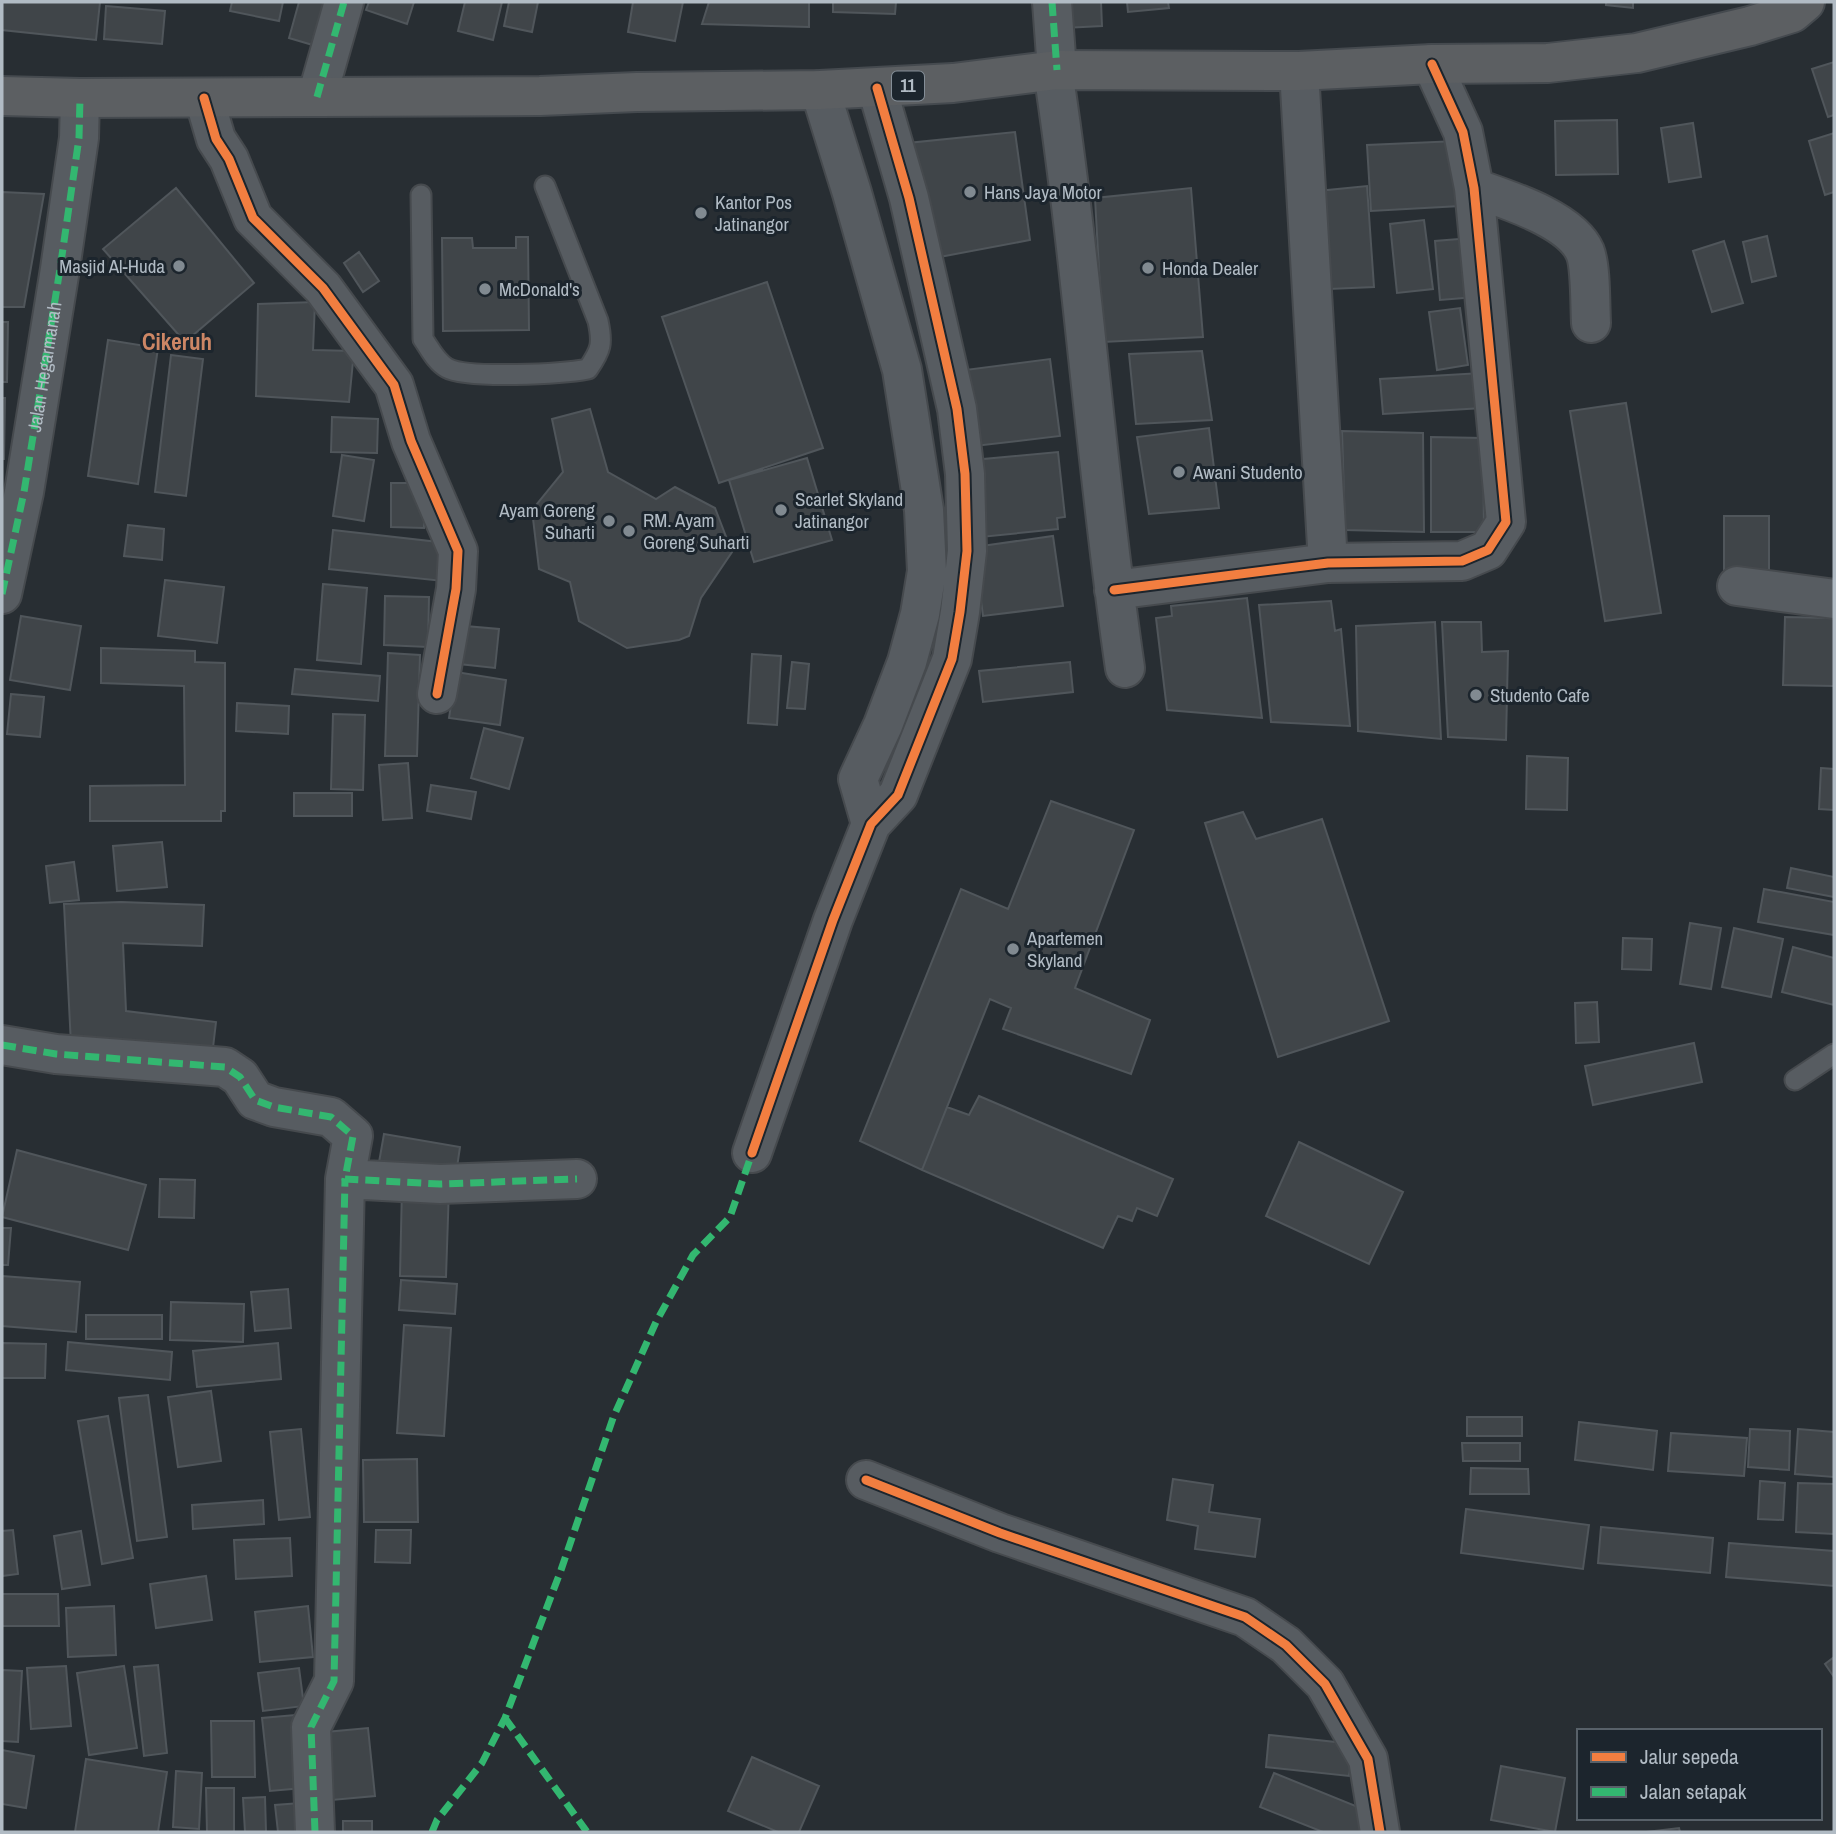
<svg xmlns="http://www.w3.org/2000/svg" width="1836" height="1834" font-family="'Archivo Narrow',sans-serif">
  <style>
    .building { fill: #404549; stroke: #50565b; stroke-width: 2 }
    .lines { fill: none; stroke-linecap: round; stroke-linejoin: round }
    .lane-casing { stroke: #464a4e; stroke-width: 23 }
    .street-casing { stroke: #464a4e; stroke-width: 42 }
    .highway-casing { stroke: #454a4f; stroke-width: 42 }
    .lane { stroke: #575c61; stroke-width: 19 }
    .street { stroke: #575c61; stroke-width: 38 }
    .highway { stroke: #5c5f62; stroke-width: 38 }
    .quiet { stroke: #33b770; stroke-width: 7; stroke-dasharray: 14 7; stroke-linecap: butt }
    .cycleway-casing { stroke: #1c252d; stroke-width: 13 }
    .cycleway { stroke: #f27e40; stroke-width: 9 }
    .poi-dot { fill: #818a91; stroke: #1c252d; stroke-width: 2.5 }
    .labels { text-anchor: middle; stroke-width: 6; stroke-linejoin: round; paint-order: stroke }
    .shield { fill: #1c252d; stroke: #848e97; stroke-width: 2 }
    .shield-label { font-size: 18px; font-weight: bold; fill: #b1bbc4 }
    .poi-label { font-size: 19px; fill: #b1bbc4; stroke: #1c252d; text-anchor: start }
    .street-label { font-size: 19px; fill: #b1bbc4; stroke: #1c252d }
    .quarter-label { font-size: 23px; font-weight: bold; fill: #cc8665; stroke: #1c252d }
  </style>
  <rect width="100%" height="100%" fill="#282e33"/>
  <!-- building -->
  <path class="building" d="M2,2H100L96,40L2,30Z
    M232,2H283L279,21L230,11Z
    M299,2H338L326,49L289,38Z
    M369,2H414L407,24L366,10Z
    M465,2H502L493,40L458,31Z
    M509,2H538L532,32L504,26Z
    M633,2H683L675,41L628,32Z
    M709,2H809V27L702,24Z
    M833,2H896L895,14L833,12Z
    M1063,2H1101L1102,26L1064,28Z
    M1127,2H1168L1169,8L1128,12Z
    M1606,2H1633V8L1606,5Z
    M106,6L165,11L162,44L104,39Z
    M1834,62V115L1828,117L1812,69Z
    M1617,120L1618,174L1556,175L1555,121Z
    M1693,123L1701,177L1669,182L1661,128Z
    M1015,132L1030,240L929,259L908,143Z
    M1834,133V192L1825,195L1809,141Z
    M1457,141L1460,206L1371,211L1367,145Z
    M1367,186L1374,287L1329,289L1318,191Z
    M176,188L254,283L185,342L103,249Z
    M1191,188L1203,337L1103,342L1095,198Z
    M2,192L44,194L24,307H2Z
    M1424,220L1433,289L1397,293L1390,224Z
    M1767,236L1776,276L1752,282L1743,242Z
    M516,237H528L529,330L443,331L442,238H472L473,248H516Z
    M1471,238L1476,297L1440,300L1435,241Z
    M1724,241L1743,303L1712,312L1693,251Z
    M359,252L379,281L363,292L344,263Z
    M767,282L823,448L719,483L662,317Z
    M315,302L313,350L354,351L349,402L256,396L258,304Z
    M1460,308L1468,365L1437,370L1429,312Z
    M2,322H8L7,382H2Z
    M108,340L158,348L138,484L88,476Z
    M1202,351L1212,420L1136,424L1129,354Z
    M171,355L203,359L186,496L155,492Z
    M1050,359L1060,436L975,446L965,370Z
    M1481,373L1483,408L1383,414L1380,379Z
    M2,398H5L4,459H2Z
    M1626,403L1661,613L1605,621L1570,411Z
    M590,409L608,472L656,499L675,487L715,508L732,552L701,598L689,636L679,640L627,648L579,621L570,582L539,569L532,510L563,472L552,419Z
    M332,417L378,419L377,453L331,452Z
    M1209,428L1219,508L1149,514L1137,437Z
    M1342,431L1423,433L1424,532L1345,530Z
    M1431,437L1483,438L1484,532H1431Z
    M1058,452L1065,517L1057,518L1058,529L981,537L973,460Z
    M342,455L374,460L364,521L333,516Z
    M807,458L832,540L754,562L729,480Z
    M391,483H425L424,528L391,527Z
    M1724,516H1769V581H1724Z
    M128,525L164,529L162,560L124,556Z
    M333,530L447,543L443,581L329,569Z
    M1053,536L1063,606L983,616L974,547Z
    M165,580L224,587L217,643L158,636Z
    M323,584L367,588L361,664L317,660Z
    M385,596L429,597L428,647L384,645Z
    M1247,598L1262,718L1167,710L1156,618L1172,616L1171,606Z
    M1331,601L1335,631L1341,629L1350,726L1271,722L1259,605Z
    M21,616L81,626L70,690L10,680Z
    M1785,617L1834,618V686L1783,685Z
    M1435,622L1441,739L1358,731L1356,626Z
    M1442,622H1481L1482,652L1508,651L1506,740L1448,737Z
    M454,625L499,629L495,668L450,663Z
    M101,648L195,651V662L225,663V811H221V821H90V786L185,785L184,686L101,683Z
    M388,653L420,655L417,756H385Z
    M752,654L781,656L777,725L748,723Z
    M792,662L809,664L805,709L787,708Z
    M1070,662L1073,692L983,702L979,671Z
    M295,669L380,676L378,701L292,694Z
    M456,672L506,680L500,725L449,718Z
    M11,694L44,697L40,737L7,734Z
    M237,703L289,706L288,734L236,731Z
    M333,714L365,715L363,790L331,789Z
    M484,728L523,738L509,789L471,778Z
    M1527,756L1568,758L1567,810L1526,809Z
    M408,763L412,818L383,820L379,765Z
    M1821,768L1834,769V810L1819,809Z
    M431,785L476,792L471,819L427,811Z
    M294,793H352V816H294Z
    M1051,801L1134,830L1075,988L1150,1020L1131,1074L1003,1029L1011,1008L990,999L922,1170L860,1141L961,889L1008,909Z
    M1243,812L1256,839L1322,819L1389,1021L1278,1057L1205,823Z
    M162,842L167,887L117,891L113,846Z
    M74,862L79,900L50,903L46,866Z
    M1791,868L1834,877V897L1787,888Z
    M1764,889L1834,902V935L1758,922Z
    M121,902L204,905L202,946L123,943L126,1011L216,1022L212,1056L71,1045L64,904Z
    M1690,923L1721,928L1711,989L1680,984Z
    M1734,928L1783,939L1771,997L1722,987Z
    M1623,938L1652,939L1651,970L1622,969Z
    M1793,947L1834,958V1005L1782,992Z
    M1597,1002L1599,1042L1576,1043L1575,1003Z
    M1694,1043L1702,1082L1593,1105L1585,1066Z
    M979,1096L1173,1179L1157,1216L1137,1208L1132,1221L1118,1216L1103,1248L922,1170L947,1107L969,1115Z
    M384,1134L460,1147L455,1181L378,1168Z
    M1299,1142L1403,1192L1369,1264L1266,1216Z
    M17,1150L146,1185L128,1250L2,1217Z
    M160,1179L195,1180L194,1218L159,1217Z
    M402,1187L449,1188L446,1277L400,1276Z
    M2,1228H11L8,1265H2Z
    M2,1276L80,1282L76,1332L2,1326Z
    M401,1280L457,1284L455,1314L399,1310Z
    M288,1289L291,1328L255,1331L251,1292Z
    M171,1302L244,1304L243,1342L170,1340Z
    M86,1315H162V1339H86Z
    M404,1325L451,1328L444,1436L397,1433Z
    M68,1342L172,1352L170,1380L66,1370Z
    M2,1343L46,1344L45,1378H2Z
    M278,1343L281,1379L197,1387L193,1351Z
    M211,1391L221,1461L178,1467L168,1397Z
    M148,1395L167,1537L137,1541L119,1398Z
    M108,1416L133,1558L102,1564L78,1421Z
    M1467,1417H1522V1436H1467Z
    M1579,1422L1657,1431L1653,1470L1575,1460Z
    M301,1429L310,1517L279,1520L270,1432Z
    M1750,1429L1790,1431L1789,1470L1748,1467Z
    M1798,1429L1834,1432V1477L1795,1474Z
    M1671,1433L1747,1438L1744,1476L1668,1471Z
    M1462,1443H1520V1461H1463Z
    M417,1459L418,1522H364L363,1460Z
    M1471,1468L1528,1469L1529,1494H1470Z
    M1173,1479L1213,1485L1209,1512L1260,1519L1255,1557L1195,1549L1198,1526L1167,1520Z
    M1760,1481L1785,1483L1783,1520L1758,1519Z
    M1798,1483L1834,1484V1534L1796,1532Z
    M263,1500L264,1524L193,1529L192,1505Z
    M1466,1509L1589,1525L1583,1569L1461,1553Z
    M1601,1527L1713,1538L1710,1573L1598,1563Z
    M13,1530L18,1574L2,1576V1531Z
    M376,1530H411L410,1563L375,1562Z
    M81,1531L90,1585L62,1589L54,1536Z
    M290,1538L292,1576L236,1579L234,1540Z
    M1729,1543L1834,1551V1586L1726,1577Z
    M206,1576L212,1620L156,1628L150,1584Z
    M2,1594H58L59,1626H2Z
    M114,1606L116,1655L68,1657L66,1608Z
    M308,1606L313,1657L260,1662L255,1612Z
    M1834,1657V1677L1825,1664Z
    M158,1665L167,1753L144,1756L134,1667Z
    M66,1666L71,1726L31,1729L27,1668Z
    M124,1666L137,1748L89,1755L77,1673Z
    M299,1668L304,1706L263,1711L258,1673Z
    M2,1670L22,1671L18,1742L2,1741Z
    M295,1715L303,1788L270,1791L262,1718Z
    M211,1721H254L255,1777H212Z
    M368,1728L375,1796L332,1800L326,1732Z
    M1269,1735L1354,1744L1349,1776L1266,1767Z
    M2,1750L34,1756L26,1808L2,1804Z
    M752,1757L819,1786L799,1832H778L728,1811Z
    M86,1759L167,1772L158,1832H75Z
    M1501,1766L1565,1778L1555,1832L1491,1820Z
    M176,1771L202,1773L199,1829L173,1827Z
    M1274,1773L1368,1811L1360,1832H1323L1260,1807Z
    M206,1788H234V1832H207Z
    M265,1797L266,1832H245L243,1798Z
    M300,1803L302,1832H278L275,1805Z
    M343,1821H372V1832H343Z
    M1679,1828L1680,1832H1646Z"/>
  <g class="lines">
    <!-- lane casing -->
    <g class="lane-casing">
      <path id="lane" d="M421,195L423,339C430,349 436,362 447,368C467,379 563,374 588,369C601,350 603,344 598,321L545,186
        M1795,1080L1834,1054"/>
    </g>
    <!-- street casing -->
    <g class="street-casing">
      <path id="street" d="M1052,2L1057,70
        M1053,71C1083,269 1096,470 1125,668
        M1299,71L1328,563
        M820,90L852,193L902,370L924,510L927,571L920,614L907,662L883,725L858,779L871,824
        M317,97L344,2
        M204,98L216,139L229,159L253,218L323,288L394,385L411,441L458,551L456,589L437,694
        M1474,188C1505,199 1571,219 1585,252C1591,267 1590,305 1591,323
        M1737,586L1834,599
        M1114,590L1328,563L1462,561L1488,550L1506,522L1474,188L1463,132L1432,64
        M2,594L24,492L60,269L79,138L80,98
        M2,1045L56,1054L225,1067L240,1077L255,1100L274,1107L331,1117L353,1136L345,1179L440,1184L577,1179
        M752,1153L833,920L871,824L898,795L952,659L960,612L967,551L965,474L957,409L909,198L877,88
        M866,1480L1000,1533L1245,1617L1286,1645L1325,1684L1368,1759L1380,1832
        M315,1832L311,1727L334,1681L345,1179"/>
    </g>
    <!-- highway casing -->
    <g class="highway-casing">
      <path id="highway" d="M2,96L80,98L540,96L637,92L820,90L953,83L1057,70L1299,71L1432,64L1548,63L1637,53L1750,26L1792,13L1805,2"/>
    </g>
    <!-- lane -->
    <use href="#lane" class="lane"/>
    <!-- street -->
    <use href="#street" class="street"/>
    <!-- highway -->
    <use href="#highway" class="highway"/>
    <!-- quiet -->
    <g class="quiet">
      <path d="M1052,2L1057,70"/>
      <path d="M317,97L344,2"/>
      <path id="s1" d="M2,594L24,492L60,269L79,138L80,98"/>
      <path d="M2,1045L56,1054L225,1067L240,1077L255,1100L274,1107L331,1117L353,1136L345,1179L440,1184L577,1179"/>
      <path d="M505,1718L587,1832"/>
      <path d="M315,1832L311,1727L334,1681L345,1179"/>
      <path d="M432,1832L437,1820L482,1763L505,1718L561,1570L613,1418L656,1322L693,1255L730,1217L752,1153"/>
    </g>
    <!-- cycleway casing -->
    <g class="cycleway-casing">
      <path id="cycleway" d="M204,98L216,139L229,159L253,218L323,288L394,385L411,441L458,551L456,589L437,694
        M1114,590L1328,563L1462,561L1488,550L1506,522L1474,188L1463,132L1432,64
        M752,1153L833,920L871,824L898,795L952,659L960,612L967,551L965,474L957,409L909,198L877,88
        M866,1480L1000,1533L1245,1617L1286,1645L1325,1684L1368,1759L1380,1832"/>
    </g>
    <!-- cycleway -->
    <use href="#cycleway" class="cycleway"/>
  </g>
  <!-- markers -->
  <g class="poi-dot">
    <circle cx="970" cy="192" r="7"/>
    <circle cx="701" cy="213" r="7"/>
    <circle cx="179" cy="266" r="7"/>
    <circle cx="1148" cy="268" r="7"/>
    <circle cx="485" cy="289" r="7"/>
    <circle cx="1179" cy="472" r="7"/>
    <circle cx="781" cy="510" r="7"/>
    <circle cx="609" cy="521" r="7"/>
    <circle cx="629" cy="531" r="7"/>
    <circle cx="1476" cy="695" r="7"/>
    <circle cx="1013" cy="949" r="7"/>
  </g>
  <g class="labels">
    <!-- shield labels -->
    <rect class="shield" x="892" y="71.5" width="32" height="29" rx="5"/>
    <g class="shield-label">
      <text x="908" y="92">11</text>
    </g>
    <!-- poi labels -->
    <g class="poi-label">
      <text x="984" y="199">Hans Jaya Motor</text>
      <text x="715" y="209">Kantor Pos<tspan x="715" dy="22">Jatinangor</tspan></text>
      <text x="165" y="273" text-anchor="end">Masjid Al-Huda</text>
      <text x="1162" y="275">Honda Dealer</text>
      <text x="499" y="296">McDonald's</text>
      <text x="1193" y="479">Awani Studento</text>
      <text x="795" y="506">Scarlet Skyland<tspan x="795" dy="22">Jatinangor</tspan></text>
      <text x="595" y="517" text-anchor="end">Ayam Goreng<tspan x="595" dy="22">Suharti</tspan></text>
      <text x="643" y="527">RM. Ayam<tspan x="643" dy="22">Goreng Suharti</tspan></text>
      <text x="1490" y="702">Studento Cafe</text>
      <text x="1027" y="945">Apartemen<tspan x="1027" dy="22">Skyland</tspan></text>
    </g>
    <!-- street labels -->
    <g class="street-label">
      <text dy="7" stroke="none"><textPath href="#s1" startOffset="231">Jalan Hegarmanah</textPath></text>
    </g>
    <!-- quarter labels -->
    <g class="quarter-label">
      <text x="177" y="350">Cikeruh</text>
    </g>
  </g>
  <!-- border -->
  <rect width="1836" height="1834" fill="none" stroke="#b1bbc4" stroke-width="7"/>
  <!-- legend -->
  <rect x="1577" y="1729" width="245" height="91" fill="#1c252d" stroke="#586169" stroke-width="2"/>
  <rect x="1591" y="1752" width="35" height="10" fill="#f27e40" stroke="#586169" stroke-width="2"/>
  <text x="1640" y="1764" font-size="21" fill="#b1bbc4">Jalur sepeda</text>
  <rect x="1591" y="1787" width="35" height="10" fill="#33b770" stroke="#586169" stroke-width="2"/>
  <text x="1640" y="1799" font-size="21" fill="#b1bbc4">Jalan setapak</text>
</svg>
